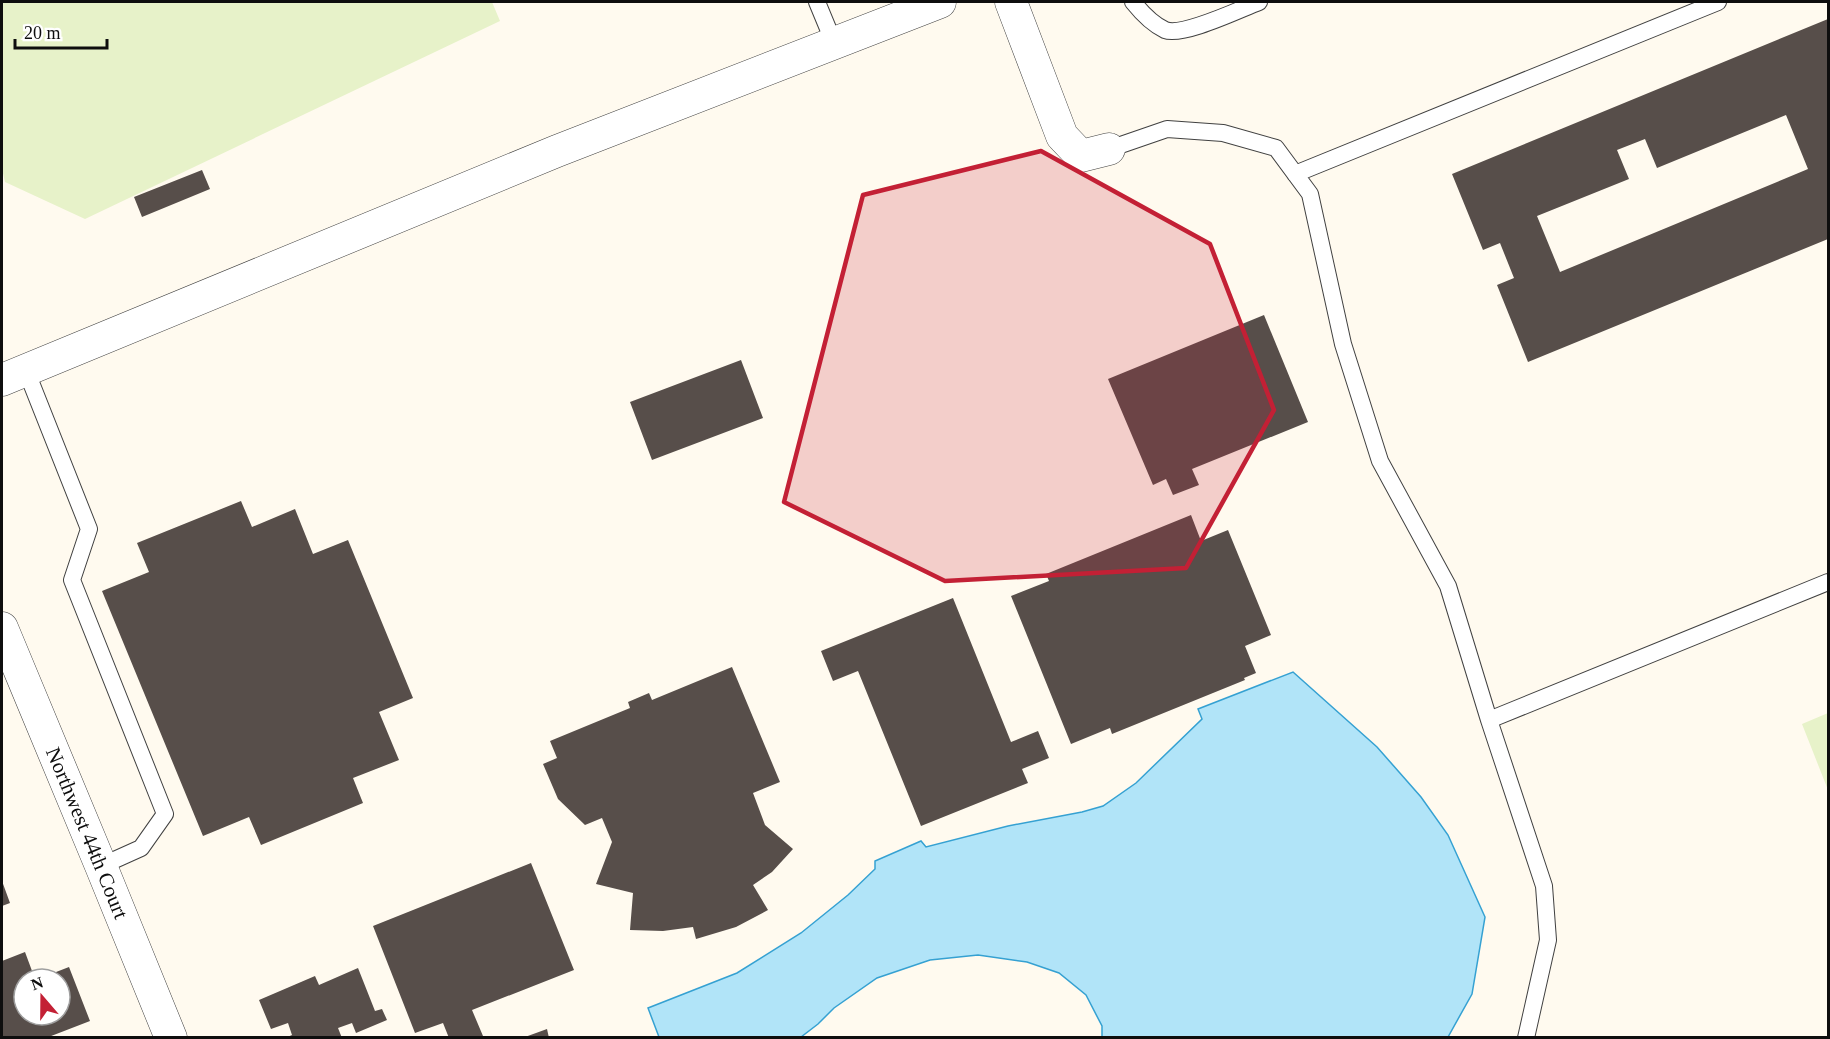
<svg xmlns="http://www.w3.org/2000/svg" width="1830" height="1039" font-family="Georgia,serif">
  <style>
    .pitch { fill: #e7f2c9 }
    .water { fill: #b1e4f8; stroke: #35a1d2; stroke-width: 1.5 }
    .building { fill: #574e4a; fill-rule: evenodd }
    .lines { fill: none; stroke-linecap: round; stroke-linejoin: round }
    .lane-casing { stroke: #414141; stroke-width: 18 }
    .street-casing { stroke: #414141; stroke-width: 33 }
    .lane { stroke: #fff; stroke-width: 16 }
    .street { stroke: #fff; stroke-width: 32 }
    .marked { fill: #c32035; fill-opacity: 0.2; stroke: #c32035; stroke-width: 4.5; stroke-linejoin: round }
    .labels { text-anchor: middle; stroke-width: 6; stroke-linejoin: round; paint-order: stroke }
    .street-label { font-size: 21px; fill: #0e0e0e; stroke: #fff }
  </style>
  <rect width="100%" height="100%" fill="#fffaef"/>
  <!-- pitch -->
  <path class="pitch" d="M2,2H492L500,21L85,219L5,182L2,169Z
    M1828,713V790L1802,724Z"/>
  <!-- water -->
  <path class="water" d="M1293,672L1377,747L1421,797L1448,835L1485,917L1472,994L1448,1037H1102V1026L1086,995L1059,973L1027,962L978,955L930,960L877,978L834,1008L818,1024L801,1037H659L648,1008L737,973L801,933L848,895L875,869V861L921,841L926,847L1008,826L1082,812L1103,806L1136,783L1202,719L1198,709Z"/>
  <!-- building -->
  <path class="building" d="M1828,19V239L1528,362L1497,285L1514,278L1500,243L1483,250L1452,174ZM1786,115L1808,169L1560,272L1537,216L1629,179L1617,150L1645,139L1657,168Z
    M202,170L210,189L142,217L134,197Z
    M1264,315L1308,422L1192,469L1199,485L1173,495L1166,479L1153,485L1108,379Z
    M741,360L763,418L652,460L630,402Z
    M241,501L252,527L295,509L313,554L348,540L413,698L379,712L399,760L353,778L363,803L261,845L249,817L203,836L102,591L149,572L137,543Z
    M1191,515L1201,541L1228,530L1271,635L1245,646L1256,673L1244,678L1245,680L1112,734L1110,728L1071,744L1011,596L1049,581L1046,574Z
    M953,598L1011,742L1038,731L1049,758L1022,769L1028,783L921,826L858,671L833,681L821,651Z
    M732,667L780,782L753,793L765,825L793,849L772,872L753,885L768,910L736,927L696,939L693,927L663,931L630,930L633,893L596,884L612,842L602,818L585,825L558,799L543,764L557,758L550,741L630,708L628,702L649,693L652,700Z
    M531,863L574,970L472,1010L483,1036L479,1038H449L443,1023L415,1033L373,926Z
    M2,881L10,903L2,906Z
    M25,952L35,979H24V1015H60V979H38L69,967L90,1021L46,1038H2V961Z
    M358,968L375,1011L382,1009L387,1020L356,1033L352,1023L338,1028L342,1038H285L292,1035L288,1023L271,1029L259,1000L315,976L319,985Z
    M547,1029L549,1038H525V1037Z"/>
  <g class="lines">
    <!-- lane casing -->
    <g class="lane-casing">
      <path id="lane" d="M817,2L834,43
        M1133,2C1141,12 1152,24 1165,30C1183,37 1240,9 1259,2
        M1109,149L1167,129L1223,133L1276,148L1310,194L1343,344L1380,461L1448,586L1489,720L1544,886L1548,940L1526,1038
        M1295,174L1718,2
        M26,370L89,529L72,580L165,814L141,848L101,866
        M1489,720L1828,582"/>
    </g>
    <!-- street casing -->
    <g class="street-casing">
      <g id="street">
        <path d="M1011,2L1062,136L1081,156L1109,149"/>
        <path d="M2,380L557,151L940,2"/>
        <path id="s1" d="M2,628L101,866L171,1038"/>
      </g>
    </g>
    <!-- lane -->
    <use href="#lane" class="lane"/>
    <!-- street -->
    <use href="#street" class="street"/>
  </g>
  <!-- marked area -->
  <path class="marked" d="M1041,151L1210,244L1274,410L1186,568L945,581L784,502L863,195Z"/>
  <g class="labels">
    <!-- street labels -->
    <g class="street-label">
      <text dy="7" stroke="none"><textPath href="#s1" startOffset="222">Northwest 44th Court</textPath></text>
    </g>
  </g>
  <!-- border -->
  <rect width="1830" height="1039" fill="none" stroke="#0e0e0e" stroke-width="6"/>
  <!-- north arrow -->
  <g transform="translate(42 997) rotate(340)"><circle r="28" fill="#ffffff" stroke="#9f9f9f" stroke-width="1.5"/>
  <path d="M0-4.5L10 22L0 15L-10 22Z" fill="#c32035"/>
  <text y="-9" font-size="16" font-weight="bold" text-anchor="middle" fill="#0e0e0e">N</text>
  </g>
  <!-- scale -->
  <path d="M15 39v9h92v-9" fill="none" stroke="#0e0e0e" stroke-width="3"/>
  <text x="24" y="39" font-size="18" fill="#0e0e0e" stroke="#ffffff" stroke-width="4.5" paint-order="stroke">20 m</text>
</svg>
